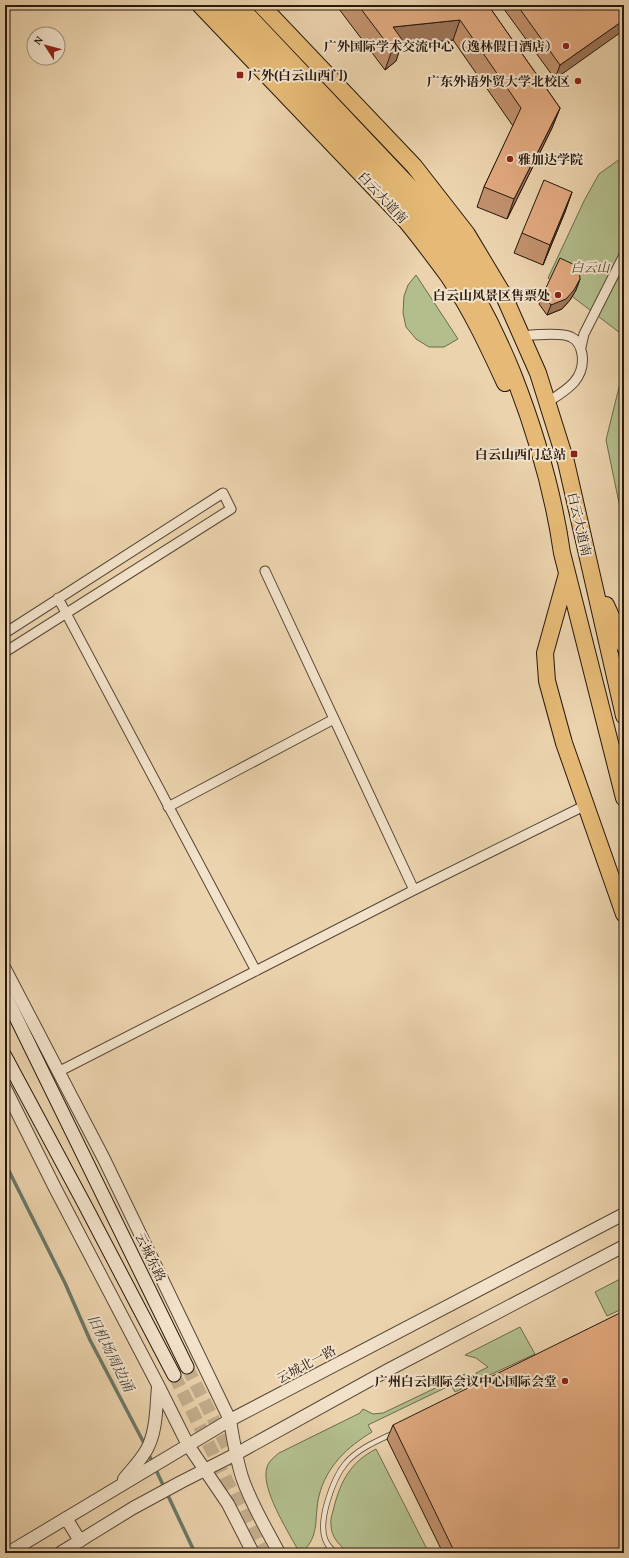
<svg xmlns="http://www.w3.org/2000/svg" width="629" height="1558" font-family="'Gentium Book Plus','Noto Serif SC',serif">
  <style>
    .green { fill: #b3be8d; stroke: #6c6b4e }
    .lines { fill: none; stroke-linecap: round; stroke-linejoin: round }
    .stream { stroke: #6b7969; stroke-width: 3.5 }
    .secondary-tunnel { stroke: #c4ae8d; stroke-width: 13; stroke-dasharray: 13 6; stroke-linecap: butt }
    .service-casing { stroke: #574736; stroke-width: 6 }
    .minor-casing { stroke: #574736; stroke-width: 11 }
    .tertiary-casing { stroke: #574736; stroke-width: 14 }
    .secondary-casing { stroke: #26180e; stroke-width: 15 }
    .trunk-casing { stroke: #26180e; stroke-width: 18 }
    .service { stroke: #f2e2ca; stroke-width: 4.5 }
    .minor { stroke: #f2e2ca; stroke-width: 9 }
    .tertiary { stroke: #f2e2ca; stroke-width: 12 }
    .secondary { stroke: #f2e2ca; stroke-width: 13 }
    .trunk { stroke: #e6ba76; stroke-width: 16 }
    .wall { fill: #c2926e; stroke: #26180e }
    .shaded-wall { fill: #9e775a; stroke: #26180e }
    .building { fill: #e2aa80; stroke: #26180e }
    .poi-dot { fill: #8f2418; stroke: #f2e2ca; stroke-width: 1.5 }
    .labels { text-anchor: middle; stroke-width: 4; stroke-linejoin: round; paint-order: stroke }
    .poi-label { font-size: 13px; font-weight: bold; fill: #26180e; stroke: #f2e2ca; text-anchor: end }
    .street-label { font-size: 13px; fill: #26180e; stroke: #f2e2ca }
    .park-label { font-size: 13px; font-style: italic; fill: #504a34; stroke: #f2e2ca }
    .water-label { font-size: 14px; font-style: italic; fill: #48483c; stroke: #f2e2ca }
  </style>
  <rect width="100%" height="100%" fill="#ebd3ad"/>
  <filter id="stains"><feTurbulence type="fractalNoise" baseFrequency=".005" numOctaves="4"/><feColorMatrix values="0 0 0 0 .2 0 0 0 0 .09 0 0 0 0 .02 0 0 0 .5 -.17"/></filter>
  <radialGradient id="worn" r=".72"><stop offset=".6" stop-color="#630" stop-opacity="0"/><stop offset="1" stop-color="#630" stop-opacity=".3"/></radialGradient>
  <!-- green -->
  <path class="green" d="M624,156V336L548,278L584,201L599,174Z
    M416,275L458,339L444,347H429L416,339L406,327L403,313L404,296L408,285Z
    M624,367V527L606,440Z
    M624,1277V1308L607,1316L595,1292Z
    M520,1327L535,1354L479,1380L476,1373L488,1367L476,1358L465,1355Z
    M465,1374L470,1385L455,1392L451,1385L368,1425L372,1432C347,1447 326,1467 319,1496C314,1516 320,1535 304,1550H298C288,1531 260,1488 267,1467C269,1461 274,1457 279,1453L360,1413L363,1409L373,1414L383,1413Z
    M376,1449L429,1553H349C340,1546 331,1537 331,1525C330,1519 333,1512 334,1507C341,1480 351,1462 376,1449Z"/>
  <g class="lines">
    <!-- stream -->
    <path class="stream" d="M5,1163L65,1283L90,1340L145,1445
      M148,1453L195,1553"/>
    <!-- secondary-tunnel -->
    <path class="secondary-tunnel" d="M187,1367L237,1466
      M174,1375L263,1553"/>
    <!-- service casing -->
    <g class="service-casing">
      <path id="service" d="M322,1553L330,1548
        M336,1553C331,1549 327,1545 325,1539C318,1520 333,1479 345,1464C357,1449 377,1441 394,1433"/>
    </g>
    <!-- minor casing -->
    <g class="minor-casing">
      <path id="minor" d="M522,336C533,335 561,332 571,337C578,340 581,348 582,354C586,380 565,391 546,403
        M581,347L584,334L624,255
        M265,571L414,890
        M58,598L256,971
        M5,633L223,493L231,509L5,652
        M168,807L334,719
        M58,1072L414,890L586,805"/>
    </g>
    <!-- tertiary casing -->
    <g class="tertiary-casing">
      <path id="tertiary" d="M5,969L104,1159L230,1420C233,1439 236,1458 242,1477C251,1504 266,1528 279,1553
        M5,1088L55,1188L158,1385L188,1445L228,1504L253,1553
        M124,1479C132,1469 141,1460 147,1449C157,1430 156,1407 158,1387
        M66,1518L80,1541
        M8,1553L230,1420L624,1214
        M60,1553L133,1508L181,1482L236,1454L388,1370L624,1246"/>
    </g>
    <!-- secondary casing -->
    <g class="secondary-casing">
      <path id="secondary" d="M5,995L187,1367
        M5,1056L86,1207L174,1375"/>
    </g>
    <!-- trunk casing -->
    <g class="trunk-casing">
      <path id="trunk" d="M200,5L406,221C421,239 435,258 449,277C471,310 488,346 505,383
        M220,5L427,224C465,269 491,320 513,374C536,433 553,490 562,553L624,798
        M238,5L428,206L448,230L492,293
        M261,5L414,166L467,234L503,294L538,373L566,462L624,716
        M567,574L545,653L547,681L564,743L624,914
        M606,605L624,645"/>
    </g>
    <!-- service -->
    <use href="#service" class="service"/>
    <!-- minor -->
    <use href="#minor" class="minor"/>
    <!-- tertiary -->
    <use href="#tertiary" class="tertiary"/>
    <!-- secondary -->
    <use href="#secondary" class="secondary"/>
    <!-- trunk -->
    <use href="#trunk" class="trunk"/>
  </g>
  <!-- wall -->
  <path class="wall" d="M336,5H488L560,108L552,128L507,219L477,207L484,187L513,126L453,40L401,45L396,61L385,70Z
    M501,5H571L574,9L624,5L555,79Z
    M572,192L565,212L543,265L514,253L522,233Z
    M580,279L576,290L570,300L562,309L547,315L539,304L543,294Z
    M393,1425L624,1553H443L387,1439Z"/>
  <!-- shaded-wall -->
  <path class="shaded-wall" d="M460,20L453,40L401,45L396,61L385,70L392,50L393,27Z
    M624,20V30L555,79L560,65Z
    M560,108L552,128L507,219L514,199Z
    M572,192L565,212L543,265L550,245Z
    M580,279L576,290L570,300L562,309L547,315L551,305Z"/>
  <!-- building -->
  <path class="building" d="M358,5H488L560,108L514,199L484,187L521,108L460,20L393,27L403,41L392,50Z
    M517,5H571L574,9L581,5H624V20L560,65Z
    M544,180L572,192L550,245L522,233Z
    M560,258L579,267L580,279L574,290L566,299L551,305L543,294Z
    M624,1311V1553H455L393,1425Z"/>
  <!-- markers -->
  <g class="poi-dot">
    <circle cx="566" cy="46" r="4"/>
    <rect x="236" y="71" width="8" height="8" rx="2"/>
    <circle cx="578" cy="81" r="4"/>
    <circle cx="510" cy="159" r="4"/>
    <circle cx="558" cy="295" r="4"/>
    <rect x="570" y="450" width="8" height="8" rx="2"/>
    <circle cx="565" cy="1381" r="4"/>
  </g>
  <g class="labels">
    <!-- poi labels -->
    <g class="poi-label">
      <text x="558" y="51">广外国际学术交流中心（逸林假日酒店）</text>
      <text x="248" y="80" text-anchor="start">广外(白云山西门)</text>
      <text x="570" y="86">广东外语外贸大学北校区</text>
      <text x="518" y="164" text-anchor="start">雅加达学院</text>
      <text x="550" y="300">白云山风景区售票处</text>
      <text x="566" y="459">白云山西门总站</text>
      <text x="557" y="1386">广州白云国际会议中心国际会堂</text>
    </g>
    <!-- street labels -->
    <g class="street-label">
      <text transform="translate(383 197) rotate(47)" y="5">白云大道南</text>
      <text transform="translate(580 524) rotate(77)" y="5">白云大道南</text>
      <text transform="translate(151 1257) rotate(64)" y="5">云城东路</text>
      <text transform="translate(306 1364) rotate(-28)" y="5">云城北一路</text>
    </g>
    <!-- park labels -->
    <g class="park-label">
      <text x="590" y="272">白云山</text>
    </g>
    <!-- water labels -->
    <g class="water-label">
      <text transform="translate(111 1353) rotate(63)" y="5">旧机场周边涌</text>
    </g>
  </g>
  <!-- margin -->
  <rect width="629" height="1558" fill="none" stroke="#ebd3ad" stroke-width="20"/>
  <rect x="6" y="6" width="617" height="1546" fill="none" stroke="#26180e" stroke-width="2"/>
  <rect x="10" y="10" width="609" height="1538" fill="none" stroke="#26180e"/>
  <!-- north arrow -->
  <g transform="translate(46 46) rotate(306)"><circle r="19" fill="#f2e2ca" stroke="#a0917f"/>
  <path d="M0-3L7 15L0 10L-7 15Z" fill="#8f2418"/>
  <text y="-6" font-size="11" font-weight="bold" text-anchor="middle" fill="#26180e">N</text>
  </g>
  <rect width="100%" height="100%" filter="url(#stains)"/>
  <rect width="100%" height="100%" fill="url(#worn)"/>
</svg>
